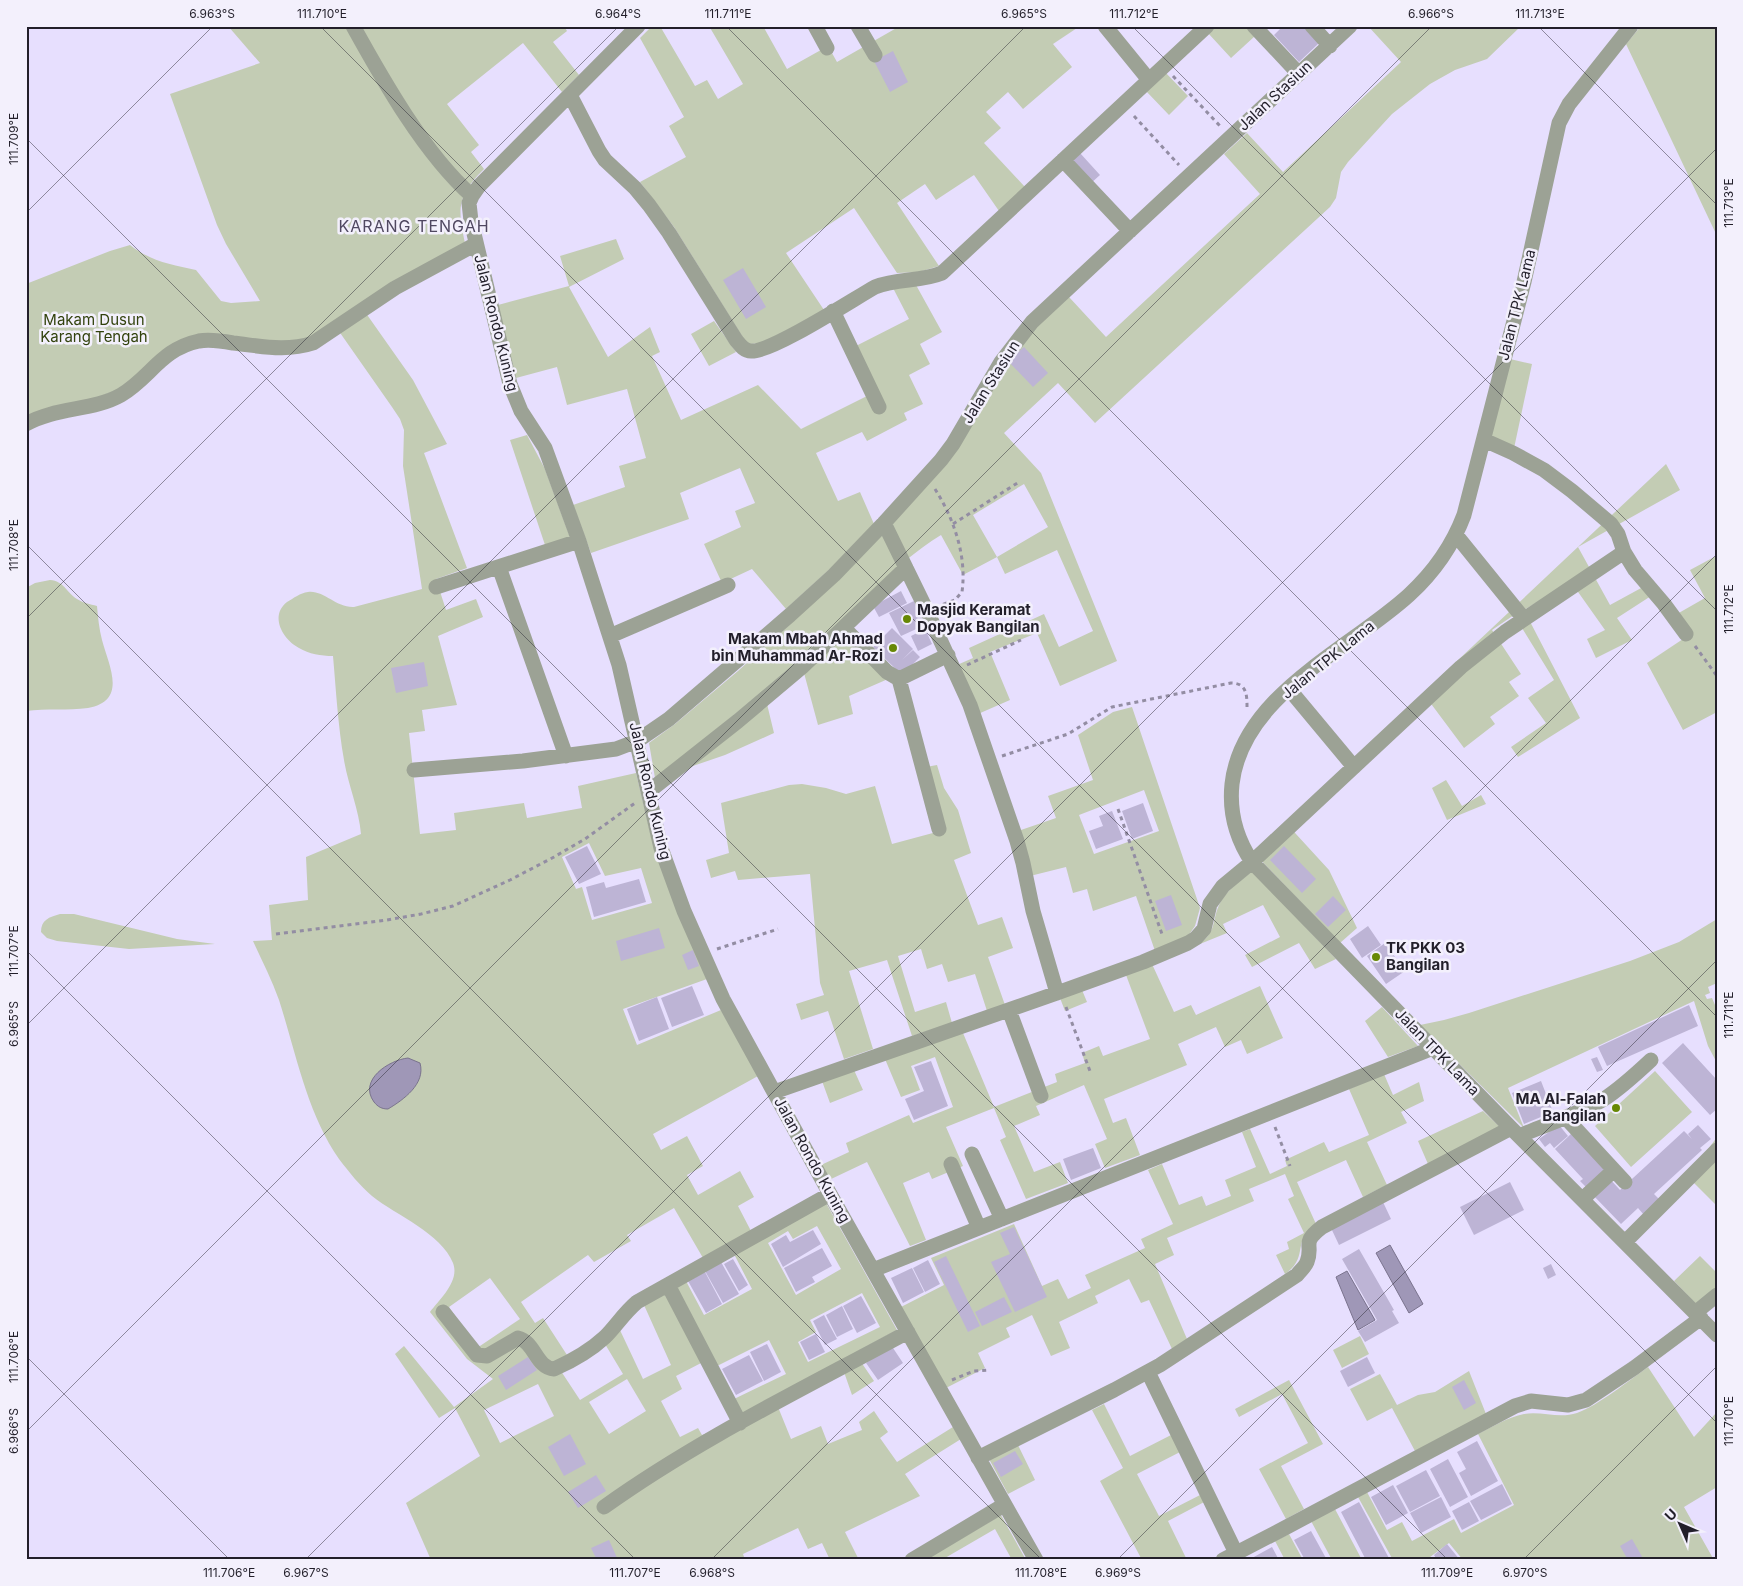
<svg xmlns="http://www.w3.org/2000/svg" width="1743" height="1586" font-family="Inter,sans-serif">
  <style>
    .green { fill: #c3ccb4; fill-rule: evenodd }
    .water { fill: #9f97b7; stroke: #7a738d }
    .building { fill: #bdb4d5 }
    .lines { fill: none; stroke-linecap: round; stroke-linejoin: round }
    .path { stroke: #938da3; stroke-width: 3; stroke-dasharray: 4 4; stroke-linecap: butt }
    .minor { stroke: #9ca295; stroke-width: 15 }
    .ticks { fill: none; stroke: #221f2a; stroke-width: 1; stroke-opacity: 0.45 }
    .poi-dot { fill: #678805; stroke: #f3f0fc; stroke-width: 2 }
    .labels { text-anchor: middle; stroke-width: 5; stroke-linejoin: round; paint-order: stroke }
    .street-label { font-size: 15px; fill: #221f2a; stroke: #f3f0fc }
    .park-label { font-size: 15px; fill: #32420d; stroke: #f3f0fc }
    .poi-label { font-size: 15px; font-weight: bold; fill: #221f2a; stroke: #f3f0fc; text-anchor: start }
    .neighbourhood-label { font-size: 16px; letter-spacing: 1px; fill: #504861; stroke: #f3f0fc }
    .neatline { fill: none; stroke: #221f2a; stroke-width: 2 }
    .ticks-label { font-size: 12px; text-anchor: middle; fill: #221f2a }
  </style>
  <rect width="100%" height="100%" fill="#e7dffe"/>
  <!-- green -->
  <path class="green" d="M228,26H564L567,31L553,42L579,75L562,92L523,43L447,104L479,145L471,152L484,169C455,198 458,210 466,248L363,309L413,380L447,444L424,453L467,568L436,579L446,610L476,599L483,617L438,636L457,705L422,710L425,731L409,733L420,834L456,830L454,813L524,803L527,818L582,808L578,786L636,773L653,844L707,979L623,1009L637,1045L721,1010L758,1076L653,1134L661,1150L687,1136L703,1166L687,1175L698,1195L740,1171L754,1197L738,1206L751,1231L703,1258L674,1208L627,1235L631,1241L594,1262L588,1255L521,1302L535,1323L543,1318L567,1355L555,1362L580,1400L623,1374L605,1344L619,1328L643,1379L671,1365L644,1305L667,1292L703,1362L676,1376L682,1389L661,1401L680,1437L698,1428L702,1435L778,1407L791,1439L821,1426L828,1444L862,1430L859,1422L874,1411L888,1432L880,1438L897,1462L953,1427L961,1439L905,1474L920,1496L845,1532L859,1560H830L822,1543L808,1549L798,1528L743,1554L745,1560H431L406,1503L480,1456L455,1408L439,1418L395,1354L404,1346L454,1407L493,1379L467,1359L430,1312C440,1299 460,1281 453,1263C441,1233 397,1216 372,1196C360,1186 349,1172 339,1159C307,1113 296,1053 279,1000C272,980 262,961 253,941L272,940L269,905L308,900L306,857L361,834C359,809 348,785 344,760C338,726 336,690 333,656C321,656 309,654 299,648C283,640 269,616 287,602C294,598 300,593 308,592C324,590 336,608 354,607L422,589L403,466L404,430L400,419L392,407L336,327L313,343L200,340L136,383L26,424V284L110,251L130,245C150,261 172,265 196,270L221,301L231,303L260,301L226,244L217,225L170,94L260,63ZM589,843L605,876L641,868L652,903L592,920L582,887L576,889L562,857ZM490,1278L520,1319L477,1348L449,1307ZM627,1379L646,1411L609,1434L589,1402ZM538,1384L554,1416L500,1443L484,1410Z
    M652,26H660L695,86L707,80L718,99L743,84L709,26H763L787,69L828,46L837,62L900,26H1080L1053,44L1072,67L1023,109L1008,92L986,112L1001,128L984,143L1025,187L999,211L974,175L936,200L925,184L897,203L939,266L919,272L897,273L854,208L786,253L824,310L764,343L750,344L745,341L674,227L640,182L686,157L669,126L684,117L640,38Z
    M1215,26H1246L1255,36L1231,58L1208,33Z
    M1368,26H1521L1487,59L1455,70L1430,84L1392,114L1348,162L1341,172L1336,198L1330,207L1095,423L1058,383L1004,433L1041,473L1117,661L1060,686L1037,633L990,652L1010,700L978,714L957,665L973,658L969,648L1044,614L1059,647L1093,631L1057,550L1005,574L997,557L963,575L941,535C892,565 855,611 813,648C762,693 709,736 655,778L649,743L675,724L738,671L802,613L868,548L999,378L1033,330L1069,297L1106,337L1260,194L1224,154L1247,133L1283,172L1401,62ZM1024,484L1048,527L997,557L973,515Z
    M1641,26H1717V236L1626,44Z
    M1165,72L1188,96L1169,115L1146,91Z
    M616,239L624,259L569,287L608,357L650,327L660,352L652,356L681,420L758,385L801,429L875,392L852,348L909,319L893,288L916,285L942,332L920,344L930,364L909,375L923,404L904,413L907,420L867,441L862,432L816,453L838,501L860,492L874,524L831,568L786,609L752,569L722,583L704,544L741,527L735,511L755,503L740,468L680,493L689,519L591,553L573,505L625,487L619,466L646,458L627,389L567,405L557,367L516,378L498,305L569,286L560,256Z
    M714,321L736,352L709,366L691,334Z
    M1510,359L1532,364L1513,453L1489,442Z
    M527,435L545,469L570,537L545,545L510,440Z
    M1666,464L1680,490L1578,547L1610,605L1643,587L1651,596L1617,618L1632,640L1596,658L1587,639L1605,630L1571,582L1524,610L1580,718L1518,757L1511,747L1546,723L1528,698L1554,680L1514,615L1492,630L1521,674L1509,682L1519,696L1490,717L1495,724L1464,748L1423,693Z
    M1716,556L1717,712L1683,730L1647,663L1692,633L1677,614L1705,598L1690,570Z
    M50,580C64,581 66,592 77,599C83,603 90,604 97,606C98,617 99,629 102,640C109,666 128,701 88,708C68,711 46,708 26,711V588L35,583Z
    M844,636L888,679L849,696L853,714L818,725L804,673Z
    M767,704L774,733L725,755L690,767Z
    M1132,707L1200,908L1195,926L1188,936L1155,951L1136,896L1093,911L1087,889L1073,893L1066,867L1030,876L1018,831L1056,818L1048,796L1093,780L1078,735L1113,712ZM1144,790L1159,831L1094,854L1079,815Z
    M937,765L944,788L958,810L971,853L954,860L978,925L1002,917L1013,948L988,957L1005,1005L987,1011L975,974L948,982L942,964L927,969L921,949L898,956L915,1012L946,1002L952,1023L912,1036L887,960L849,971L873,1049L844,1059L828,1011L801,1020L796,1004L824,995L820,983L810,874L738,880L735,871L711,878L706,860L729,853L721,803L789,785L802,784L826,788L846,794L875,786L892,844L944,830L926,767Z
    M1446,780L1462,806L1481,795L1486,804L1447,820L1432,788Z
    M1285,822L1329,870L1357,928L1340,943L1253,852Z
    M1252,871L1336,959L1315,969L1299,943L1252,967L1245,955L1280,937L1263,905L1223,924L1227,933L1195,946C1219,933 1210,921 1221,901C1228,889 1241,880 1252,871Z
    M60,914H74L177,939L215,944L129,949L57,941L47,938L41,932C41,920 49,917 60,914Z
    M1717,919V983L1708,987L1710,993L1705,995L1707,999L1712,998L1715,1005H1717V1063L1708,1046L1694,1001L1508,1088L1524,1128L1420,1025L1444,1020L1469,1013L1630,961L1679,942Z
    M1152,964L1174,1012L1191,1005L1196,1015L1260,986L1283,1038L1247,1054L1241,1040L1225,1047L1216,1027L1178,1044L1187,1065L1104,1099L1113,1123L1126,1118L1140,1155L1105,1168L1095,1144L1107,1139L1084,1085L1036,1106L1040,1115L1014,1126L1034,1172L1060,1162L1068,1183L1026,1199L1000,1140L1006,1137L994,1108L946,1127L963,1166L932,1179L929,1172L903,1183L926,1240L910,1246L867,1162L829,1180L821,1165L849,1152L846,1143L909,1115L913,1123L953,1107L935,1057L911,1066L920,1090L901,1097L885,1059L963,1033L994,1107L1057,1082L1055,1074L1085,1063L1082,1053L1099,1046L1103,1056L1150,1039L1126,975Z
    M1082,990L1087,1002L1065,1011L1060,998Z
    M1382,1007L1418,1046L1388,1057L1365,1021Z
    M854,1070L863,1090L830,1103L822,1081Z
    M1655,1071L1692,1112L1631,1167L1595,1126Z
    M1384,1074L1393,1095L1419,1082L1424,1101L1401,1112L1407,1123L1367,1142L1387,1185L1363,1197L1346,1160L1297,1182L1316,1224C1291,1240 1310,1257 1285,1274L1276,1255L1289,1249L1287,1242L1304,1233L1288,1199L1294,1196L1285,1174L1249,1189L1254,1201L1167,1238L1174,1255L1155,1264L1187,1339L1172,1349L1149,1300L1141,1303L1129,1279L1095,1296L1098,1303L1059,1322L1070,1348L1051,1356L1032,1315L1006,1328L1010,1337L978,1353L985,1368L946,1388L901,1307L944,1285L931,1258L1014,1224L1042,1286L1058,1279L1068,1299L1091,1288L1085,1275L1145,1248L1141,1239L1173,1224L1148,1170L1162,1164L1179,1205L1202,1196L1206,1206L1231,1196L1225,1180L1256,1167L1242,1132L1250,1129L1270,1174L1287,1166L1285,1160L1324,1142L1329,1152L1369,1135L1349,1089Z
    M1483,1111L1500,1127L1428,1164L1418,1141Z
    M1717,1137V1206L1686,1175L1706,1152Z
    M826,1203L897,1330L742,1414L734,1399L786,1374L769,1340L717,1366L676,1286L686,1281L704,1315L752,1289L734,1254ZM817,1226L841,1269L796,1295L768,1243L788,1231L793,1239ZM862,1293L880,1327L808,1362L798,1342L816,1332L810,1320Z
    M1700,1256L1717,1273V1287L1696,1304L1674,1281Z
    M1360,1336L1369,1354L1342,1368L1333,1350Z
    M861,1362L874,1381L852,1395L844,1372Z
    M1648,1367L1694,1437L1717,1412V1487L1684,1507L1714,1560H1463L1449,1543L1426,1560H1393L1358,1497L1367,1492L1387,1530L1402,1522L1412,1541L1454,1519L1461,1533L1514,1505L1478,1434C1492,1427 1508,1417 1524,1414C1542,1411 1559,1419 1577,1413C1599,1405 1628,1381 1648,1367Z
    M1469,1371L1486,1414L1415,1451L1392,1408L1367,1421L1350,1389L1380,1374L1397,1405L1418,1395L1435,1392Z
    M1289,1380L1323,1444L1281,1466L1304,1509L1286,1519L1259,1469L1308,1443L1282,1394L1239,1417L1235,1409Z
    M1104,1404L1130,1456L1175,1433L1184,1450L1137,1474L1159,1516L1204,1493L1208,1500L1168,1521L1187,1560H1142L1100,1481L1123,1468L1092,1410Z
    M1018,1445L1035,1480L1008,1494L989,1459Z
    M1335,1509L1362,1560H1332L1311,1521Z
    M1001,1515L1026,1560H1012L995,1529L945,1558L946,1560H925Z
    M1289,1534L1303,1560H1285L1275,1541Z"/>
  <!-- water -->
  <path class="water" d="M408,1058L420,1063C426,1084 403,1100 388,1109C382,1109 378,1107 374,1102C358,1080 389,1060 408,1058Z
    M1390,1245L1423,1304L1409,1313L1376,1253Z
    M1347,1271L1375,1320L1358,1330L1336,1277Z"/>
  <!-- building -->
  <path class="building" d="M1283,26H1303L1319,43L1299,62L1274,35Z
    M893,51L908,82L890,92L874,61Z
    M1080,153L1100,175L1090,184L1070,162Z
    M743,268L766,307L746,319L723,280Z
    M1024,347L1048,373L1033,387L1008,361Z
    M901,591L907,603L879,617L873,606Z
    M914,601L925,625L901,636L889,613Z
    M892,628L913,649L902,660L913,650L920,657L902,675L873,647Z
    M925,629L932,644L918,651L911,636Z
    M424,662L428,686L396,693L391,668Z
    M1143,803L1153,831L1132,839L1122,811Z
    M1112,811L1123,839L1096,849L1089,831L1103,826L1099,816Z
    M587,846L601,874L579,884L565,857Z
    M1284,846L1316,879L1302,893L1270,860Z
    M639,879L646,902L594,917L586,887L604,882L606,888Z
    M1171,895L1182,925L1166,931L1155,901Z
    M1333,896L1346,910L1328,927L1315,914Z
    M1368,926L1381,945L1362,958L1350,939Z
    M659,928L665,948L621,961L616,941Z
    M1385,943L1405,971L1386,984L1367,956Z
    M693,950L699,966L688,970L682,955Z
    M692,986L704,1015L672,1027L661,998Z
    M657,997L669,1029L639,1041L627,1009Z
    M1689,1005L1698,1026L1607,1066L1598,1047Z
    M1683,1043L1717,1080V1109L1710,1115L1662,1063Z
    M1597,1057L1603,1070L1597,1072L1591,1059Z
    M931,1061L948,1106L914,1120L905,1099L924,1091L914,1067Z
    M1541,1081L1553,1112L1524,1124L1512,1093Z
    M1559,1125L1568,1136L1554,1148L1550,1143L1545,1147L1539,1139Z
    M1698,1125L1711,1139L1700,1148L1702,1150L1654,1194L1660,1200L1644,1215L1638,1208L1621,1224L1591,1193L1608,1177L1620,1190L1684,1131L1692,1139L1688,1134Z
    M1572,1133L1609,1173L1590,1191L1580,1181L1583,1179L1555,1149Z
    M1093,1148L1101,1168L1071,1180L1063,1159Z
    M1510,1182L1524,1210L1474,1235L1460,1207Z
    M1383,1202L1391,1219L1339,1245L1331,1228Z
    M1014,1227L1047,1297L1015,1312L991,1262L1010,1254L1000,1233Z
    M813,1230L821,1244L783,1267L771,1244L786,1235L790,1242Z
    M822,1248L832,1266L812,1277L815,1282L796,1292L784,1268Z
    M1359,1249L1394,1310L1392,1311L1399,1323L1365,1342L1358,1331L1377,1320L1342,1259Z
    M946,1256L980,1326L968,1332L934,1262Z
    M733,1259L748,1285L739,1291L724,1264Z
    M928,1260L940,1284L925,1292L913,1268Z
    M721,1262L739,1294L723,1303L705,1271Z
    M1551,1264L1556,1275L1548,1279L1543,1268Z
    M912,1268L924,1292L903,1303L891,1278Z
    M705,1272L722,1304L706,1313L688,1281Z
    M861,1296L876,1323L857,1333L843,1306Z
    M1004,1297L1012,1312L982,1326L975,1312Z
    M842,1306L853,1329L837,1337L826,1315Z
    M824,1315L837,1339L825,1345L813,1321Z
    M816,1334L825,1352L809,1360L800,1342Z
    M767,1344L781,1372L764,1381L750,1352Z
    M891,1345L903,1363L878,1380L866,1363Z
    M749,1355L763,1381L736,1395L722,1369Z
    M528,1357L537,1370L506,1390L498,1376Z
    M1367,1357L1375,1373L1348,1387L1340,1371Z
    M1464,1380L1476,1403L1464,1410L1452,1387Z
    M570,1434L586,1464L564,1476L548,1447Z
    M1477,1441L1498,1481L1471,1496L1459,1473L1466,1469L1457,1452Z
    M1015,1451L1023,1464L1001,1477L993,1463Z
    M1448,1459L1468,1497L1450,1507L1430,1469Z
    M1426,1470L1440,1496L1410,1512L1396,1486Z
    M596,1475L606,1491L578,1508L568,1492Z
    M1502,1484L1512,1504L1481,1520L1470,1501Z
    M1393,1485L1408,1513L1386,1525L1371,1497Z
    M1441,1497L1451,1517L1421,1533L1410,1513Z
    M1359,1502L1390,1560H1366L1341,1512Z
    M1469,1502L1479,1521L1462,1530L1452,1511Z
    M1311,1531L1327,1560H1305L1294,1540Z
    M1632,1539L1644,1560H1628L1620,1546Z
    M609,1540L618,1560H597L591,1548Z
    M1447,1544L1460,1560H1437L1434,1555Z
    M1272,1547L1279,1560H1252V1558Z"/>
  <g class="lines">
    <!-- path -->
    <path class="path" d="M1173,76L1220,126
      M1134,116L1179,165
      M935,489C954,519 967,556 962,592L955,600L941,605
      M953,524L1019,482
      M1695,646L1717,676
      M967,665L1021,640
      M1002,756L1068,734L1112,707L1231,683C1248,683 1247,697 1247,711
      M1118,809L1163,937
      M276,934L387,920L421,914L453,906L510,880L554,857L585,839L635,803
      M717,949L778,929
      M1066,1007L1090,1071
      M1275,1127L1290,1166
      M952,1380L974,1371L989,1370"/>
    <!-- minor -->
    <path class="minor" d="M353,26C384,82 424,153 472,196
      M638,26L479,186L472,196L469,203L471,221L510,384L521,411L545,448L579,541L619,665L661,848L684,911L723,999L830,1194L1036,1560
      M815,26L827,48
      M858,26L875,55
      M1105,26L1149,80
      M1254,26L1299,74
      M1312,26L1330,46
      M1631,26L1569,104L1559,123L1524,282L1464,515C1452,547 1434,572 1409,595C1350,649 1242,695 1232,784C1229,813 1236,838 1252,862L1511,1128L1717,1335
      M570,95L599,151L605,160L635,188L649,205L669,233L736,340C740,345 744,351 751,351C771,353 852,300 875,287C898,278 920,282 942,273L1207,26
      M1063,160L1130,231
      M833,311L879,407
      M26,424C56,407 93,411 121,395C151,377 161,349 199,341C210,339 222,341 233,343C261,346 286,352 313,343L395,288L476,244
      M1484,440L1513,453L1544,470L1572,491L1611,524L1618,534L1624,552L1635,570L1664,604L1686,634
      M884,523L927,611L970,705L1017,841L1023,863L1033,911L1057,993
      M1456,535L1524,619
      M499,567L566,756
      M436,587L579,541
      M844,628L887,672L899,679L948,655
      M610,636L728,585
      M899,679L939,829
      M1289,689L1354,767
      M414,770L523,761L616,749L637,741L669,719L790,615L834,575L884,523L941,460L953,444L1001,362L1032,322L1350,26
      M648,792L738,721L802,667L906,568
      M1009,1010L1041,1096
      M774,1092L1057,993L1143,962L1188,943L1196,938L1204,929L1210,904L1223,886L1252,862L1461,667L1505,632L1624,552
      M1565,1117L1625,1182
      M1519,1136C1547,1124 1577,1115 1604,1099C1621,1088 1636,1074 1651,1060
      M972,1154L1002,1219
      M951,1164L979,1228
      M1588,1194L1614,1170
      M1625,1242L1717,1150
      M873,1270L1433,1048
      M668,1285L740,1423
      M443,1312L477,1355L487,1356L518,1338C535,1342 536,1368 554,1369C572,1361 591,1350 605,1337C616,1326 624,1313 637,1302L830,1194
      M1695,1313L1717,1295
      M1148,1372L1236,1553
      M978,1458L1114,1390L1160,1365L1297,1275C1300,1271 1305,1267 1307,1262C1314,1244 1300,1244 1322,1227L1511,1128
      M604,1507C699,1439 805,1388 908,1332
      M912,1560L1004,1505
      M1223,1560L1281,1530L1515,1406L1531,1401L1568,1405L1586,1400L1634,1368L1701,1318"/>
  </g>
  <!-- ticks -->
  <path class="ticks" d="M320,26L1717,1423M726,26L1717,1017M1132,26L1717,611M1538,26L1717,205M26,138L1448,1560M26,213L213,26M26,544L1042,1560M26,619L619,26M26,950L636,1560M26,1026L1026,26M26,1356L230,1560M26,1432L1432,26M305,1560L1717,148M711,1560L1717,554M1117,1560L1717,960M1523,1560L1717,1366"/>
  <!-- markers -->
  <g class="poi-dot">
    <circle cx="907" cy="619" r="5"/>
    <circle cx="893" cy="648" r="5"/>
    <circle cx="1376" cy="957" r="5"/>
    <circle cx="1616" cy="1108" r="5"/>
  </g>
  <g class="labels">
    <!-- street labels -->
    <g class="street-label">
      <text transform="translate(1275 96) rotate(-43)" y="5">Jalan Stasiun</text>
      <text transform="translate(1517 305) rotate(-76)" y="5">Jalan TPK Lama</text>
      <text transform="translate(496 323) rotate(76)" y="5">Jalan Rondo Kuning</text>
      <text transform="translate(991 382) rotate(-58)" y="5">Jalan Stasiun</text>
      <text transform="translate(1328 660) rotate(-39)" y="5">Jalan TPK Lama</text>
      <text transform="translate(650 791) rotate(77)" y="5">Jalan Rondo Kuning</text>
      <text transform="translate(1437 1052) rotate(46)" y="5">Jalan TPK Lama</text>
      <text transform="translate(812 1160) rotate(61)" y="5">Jalan Rondo Kuning</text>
    </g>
    <!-- park labels -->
    <g class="park-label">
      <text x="94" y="325">Makam Dusun<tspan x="94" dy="17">Karang Tengah</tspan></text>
    </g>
    <!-- poi labels -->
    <g class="poi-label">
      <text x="917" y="615">Masjid Keramat<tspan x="917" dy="17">Dopyak Bangilan</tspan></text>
      <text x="883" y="644" text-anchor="end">Makam Mbah Ahmad<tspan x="883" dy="17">bin Muhammad Ar-Rozi</tspan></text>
      <text x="1386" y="953">TK PKK 03<tspan x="1386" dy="17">Bangilan</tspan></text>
      <text x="1606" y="1104" text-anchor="end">MA Al-Falah<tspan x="1606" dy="17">Bangilan</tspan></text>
    </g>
    <!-- neighbourhood labels -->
    <g class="neighbourhood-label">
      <text x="414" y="232">KARANG TENGAH</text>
    </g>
  </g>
  <!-- border -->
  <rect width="1743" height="1586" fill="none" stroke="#f3f0fc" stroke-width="55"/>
  <!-- north arrow -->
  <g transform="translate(1680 1524) rotate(315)" stroke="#f3f0fc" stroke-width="4" paint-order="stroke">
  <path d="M0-4L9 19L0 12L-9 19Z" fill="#221f2a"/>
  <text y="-8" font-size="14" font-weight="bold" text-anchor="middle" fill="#221f2a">U</text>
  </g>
  <rect x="28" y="28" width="1688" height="1530" class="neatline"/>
  <g class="ticks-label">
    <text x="212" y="18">6.963°S</text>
    <text x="322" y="18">111.710°E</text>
    <text x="618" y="18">6.964°S</text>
    <text x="728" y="18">111.711°E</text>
    <text x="1024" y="18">6.965°S</text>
    <text x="1134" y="18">111.712°E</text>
    <text x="1431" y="18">6.966°S</text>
    <text x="1540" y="18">111.713°E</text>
    <text transform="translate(14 139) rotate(-90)" y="4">111.709°E</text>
    <text transform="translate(1729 203) rotate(-90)" y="4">111.713°E</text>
    <text transform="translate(14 545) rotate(-90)" y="4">111.708°E</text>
    <text transform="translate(1729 609) rotate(-90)" y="4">111.712°E</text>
    <text transform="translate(14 951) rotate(-90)" y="4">111.707°E</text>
    <text transform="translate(1729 1015) rotate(-90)" y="4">111.711°E</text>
    <text transform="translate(14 1024) rotate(-90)" y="4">6.965°S</text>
    <text transform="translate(14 1357) rotate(-90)" y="4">111.706°E</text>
    <text transform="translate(1729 1421) rotate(-90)" y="4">111.710°E</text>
    <text transform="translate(14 1431) rotate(-90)" y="4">6.966°S</text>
    <text x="229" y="1577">111.706°E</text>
    <text x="306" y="1577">6.967°S</text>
    <text x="635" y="1577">111.707°E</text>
    <text x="712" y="1577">6.968°S</text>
    <text x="1041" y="1577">111.708°E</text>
    <text x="1118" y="1577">6.969°S</text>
    <text x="1447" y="1577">111.709°E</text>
    <text x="1525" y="1577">6.970°S</text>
  </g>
</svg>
